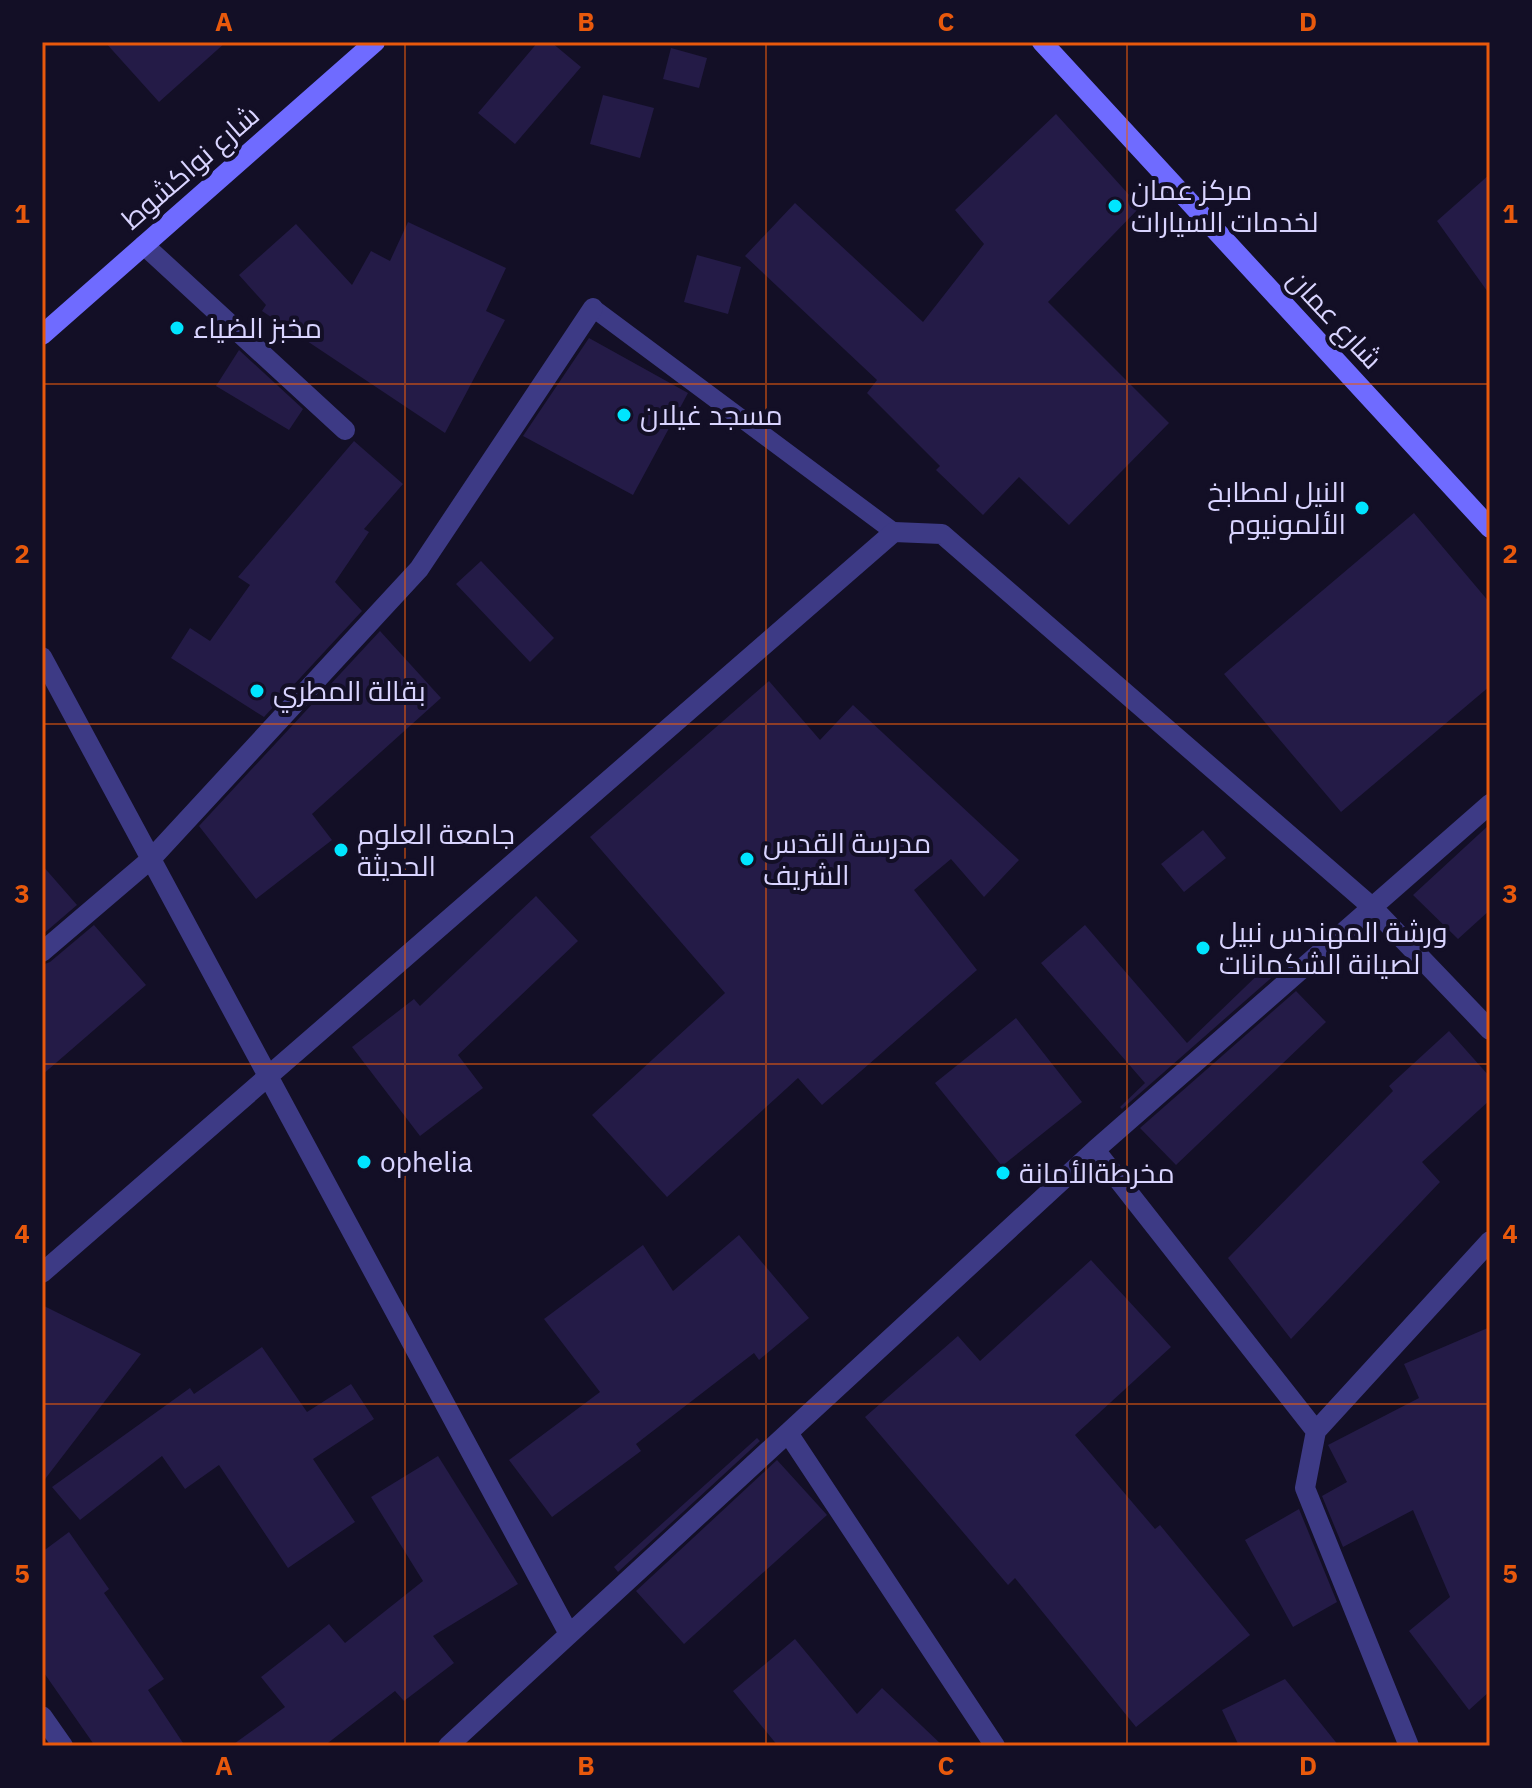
<svg xmlns="http://www.w3.org/2000/svg" width="1532" height="1788" font-family="'IBM Plex Sans',Cairo,sans-serif">
  <style>
    .building { fill: #241b47 }
    .lines { fill: none; stroke-linecap: round; stroke-linejoin: round }
    .lane { stroke: #3d3a85; stroke-width: 18 }
    .street { stroke: #3d3a85; stroke-width: 20 }
    .secondary { stroke: #6f6bff; stroke-width: 20 }
    .grid { fill: none; stroke: #e8590c; stroke-width: 2; stroke-opacity: 0.55 }
    .poi-dot { fill: #00e5ff; stroke: #130f26; stroke-width: 3 }
    .labels { text-anchor: middle; stroke-width: 8; stroke-linejoin: round; paint-order: stroke }
    .street-label { font-size: 28px; fill: #d9d4ff; stroke: #130f26 }
    .poi-label { font-size: 28px; fill: #d9d4ff; stroke: #130f26; text-anchor: start }
    .neatline { fill: none; stroke: #e8590c; stroke-width: 3 }
    .grid-label { font-size: 26px; text-anchor: middle; font-weight: bold; fill: #e8590c }
  </style>
  <rect width="100%" height="100%" fill="#130f26"/>
  <!-- building -->
  <path class="building" d="M105,42H226L159,102Z
    M538,42H551L581,67L515,144L478,113Z
    M671,48L707,58L699,88L663,79Z
    M603,95L654,108L640,158L590,144Z
    M1056,114L1140,207L1048,302L1169,423L1069,525L1019,477L983,515L936,470L940,466L867,393L877,380L745,256L795,203L923,322L984,244L955,210Z
    M1490,174V295L1437,221Z
    M408,222L506,268L486,311L505,320L445,433L262,311L266,305L239,275L296,224L352,285L371,251L390,261Z
    M697,255L741,267L728,314L684,302Z
    M589,338L688,393L633,495L523,436Z
    M239,350L303,409L289,430L216,386Z
    M354,441L403,484L364,529L369,532L335,582L362,611L264,717L171,658L190,628L210,641L250,585L238,577Z
    M1414,513L1490,603V686L1341,812L1224,674Z
    M481,561L554,638L530,662L456,584Z
    M380,631L441,698L312,814L332,840L256,899L199,826Z
    M769,681L820,740L853,705L1019,860L984,897L951,859L914,890L977,970L822,1105L798,1078L667,1197L592,1115L725,993L590,837Z
    M1490,824V910L1458,939L1413,895Z
    M1203,830L1226,858L1184,892L1161,864Z
    M42,865L77,905L42,935Z
    M536,896L578,941L458,1055L483,1088L420,1136L352,1047L414,999L420,1006Z
    M94,925L146,985L42,1075V965L50,962Z
    M1085,925L1187,1043L1270,963L1278,972L1122,1109L1120,1107L1145,1083L1041,963Z
    M1296,991L1326,1022L1176,1165L1140,1128Z
    M1016,1018L1082,1102L1002,1166L935,1083Z
    M1449,1031L1490,1077V1100L1422,1162L1440,1182L1291,1339L1228,1258L1393,1091L1389,1086Z
    M739,1235L809,1318L759,1360L754,1353L636,1444L641,1451L552,1517L509,1460L600,1392L544,1319L643,1245L673,1291Z
    M1091,1260L1171,1347L1075,1435L1155,1529L1160,1525L1250,1635L1136,1727L1015,1578L1008,1585L865,1417L958,1336L980,1361Z
    M42,1305L141,1354L42,1483Z
    M1490,1327V1691L1469,1710L1409,1631L1450,1597L1413,1510L1343,1547L1322,1496L1347,1482L1328,1445L1419,1398L1404,1364Z
    M262,1347L307,1412L351,1384L374,1419L313,1459L355,1522L288,1568L219,1465L185,1489L162,1456L80,1520L52,1487L190,1388L194,1394Z
    M757,1438L760,1441L618,1572L614,1567Z
    M438,1456L518,1584L433,1636L454,1663L404,1701L395,1691L324,1746H231L285,1707L261,1677L329,1624L345,1643L423,1581L371,1497Z
    M777,1460L827,1515L684,1644L636,1591Z
    M1299,1509L1337,1602L1293,1627L1245,1540Z
    M69,1532L109,1589L104,1593L164,1679L148,1690L185,1746H95L42,1670V1552Z
    M795,1639L857,1714L882,1688L943,1746H778L733,1691Z
    M1285,1679L1339,1746H1239L1222,1710Z"/>
  <g class="lines">
    <!-- lane -->
    <path class="lane" d="M593,308L894,532"/>
    <!-- street -->
    <path class="street" d="M144,245L345,430
      M42,657L569,1634
      M42,952L151,859L419,569L593,308
      M1095,1150L1316,1431
      M42,1273L894,532L942,534L1372,907L1490,1030
      M788,1433L995,1746
      M42,1716L63,1746
      M448,1746L1095,1150L1490,804
      M1409,1746L1305,1488L1316,1431L1490,1241"/>
    <!-- secondary -->
    <path class="secondary" d="M1042,42L1490,528
      M42,335L375,42"/>
  </g>
  <!-- grid -->
  <path class="grid" d="M405,42V1746M766,42V1746M1127,42V1746M42,384H1490M42,724H1490M42,1064H1490M42,1404H1490"/>
  <!-- markers -->
  <g class="poi-dot">
    <circle cx="1115" cy="206" r="8"/>
    <circle cx="177" cy="328" r="8"/>
    <circle cx="624" cy="415" r="8"/>
    <circle cx="1362" cy="508" r="8"/>
    <circle cx="257" cy="691" r="8"/>
    <circle cx="341" cy="850" r="8"/>
    <circle cx="747" cy="859" r="8"/>
    <circle cx="1203" cy="948" r="8"/>
    <circle cx="364" cy="1162" r="8"/>
    <circle cx="1003" cy="1173" r="8"/>
  </g>
  <g class="labels">
    <!-- street labels -->
    <g class="street-label">
      <text transform="translate(190 167) rotate(-41)" y="10">شارع نواكشوط</text>
      <text transform="translate(1335 319) rotate(47)" y="10">شارع عمان</text>
    </g>
    <!-- poi labels -->
    <g class="poi-label">
      <text x="1131" y="200">مركز عمان<tspan x="1131" dy="32">لخدمات السيارات</tspan></text>
      <text x="193" y="338">مخبز الضياء</text>
      <text x="640" y="425">مسجد غيلان</text>
      <text x="1346" y="502" text-anchor="end">النيل لمطابخ<tspan x="1346" dy="32">الألمونيوم</tspan></text>
      <text x="273" y="701">بقالة المطري</text>
      <text x="357" y="844">جامعة العلوم<tspan x="357" dy="32">الحديثة</tspan></text>
      <text x="763" y="853">مدرسة القدس<tspan x="763" dy="32">الشريف</tspan></text>
      <text x="1219" y="942">ورشة المهندس نبيل<tspan x="1219" dy="32">لصيانة الشكمانات</tspan></text>
      <text x="380" y="1172">ophelia</text>
      <text x="1019" y="1183">مخرطةالأمانة</text>
    </g>
  </g>
  <!-- border -->
  <rect width="1532" height="1788" fill="none" stroke="#130f26" stroke-width="88"/>
  <rect x="44" y="44" width="1444" height="1700" class="neatline"/>
  <g class="grid-label">
    <text x="224" y="31">A</text>
    <text x="586" y="31">B</text>
    <text x="946" y="31">C</text>
    <text x="1308" y="31">D</text>
    <text x="22" y="223">1</text>
    <text x="1510" y="223">1</text>
    <text x="22" y="563">2</text>
    <text x="1510" y="563">2</text>
    <text x="22" y="903">3</text>
    <text x="1510" y="903">3</text>
    <text x="22" y="1243">4</text>
    <text x="1510" y="1243">4</text>
    <text x="22" y="1583">5</text>
    <text x="1510" y="1583">5</text>
    <text x="224" y="1775">A</text>
    <text x="586" y="1775">B</text>
    <text x="946" y="1775">C</text>
    <text x="1308" y="1775">D</text>
  </g>
</svg>
